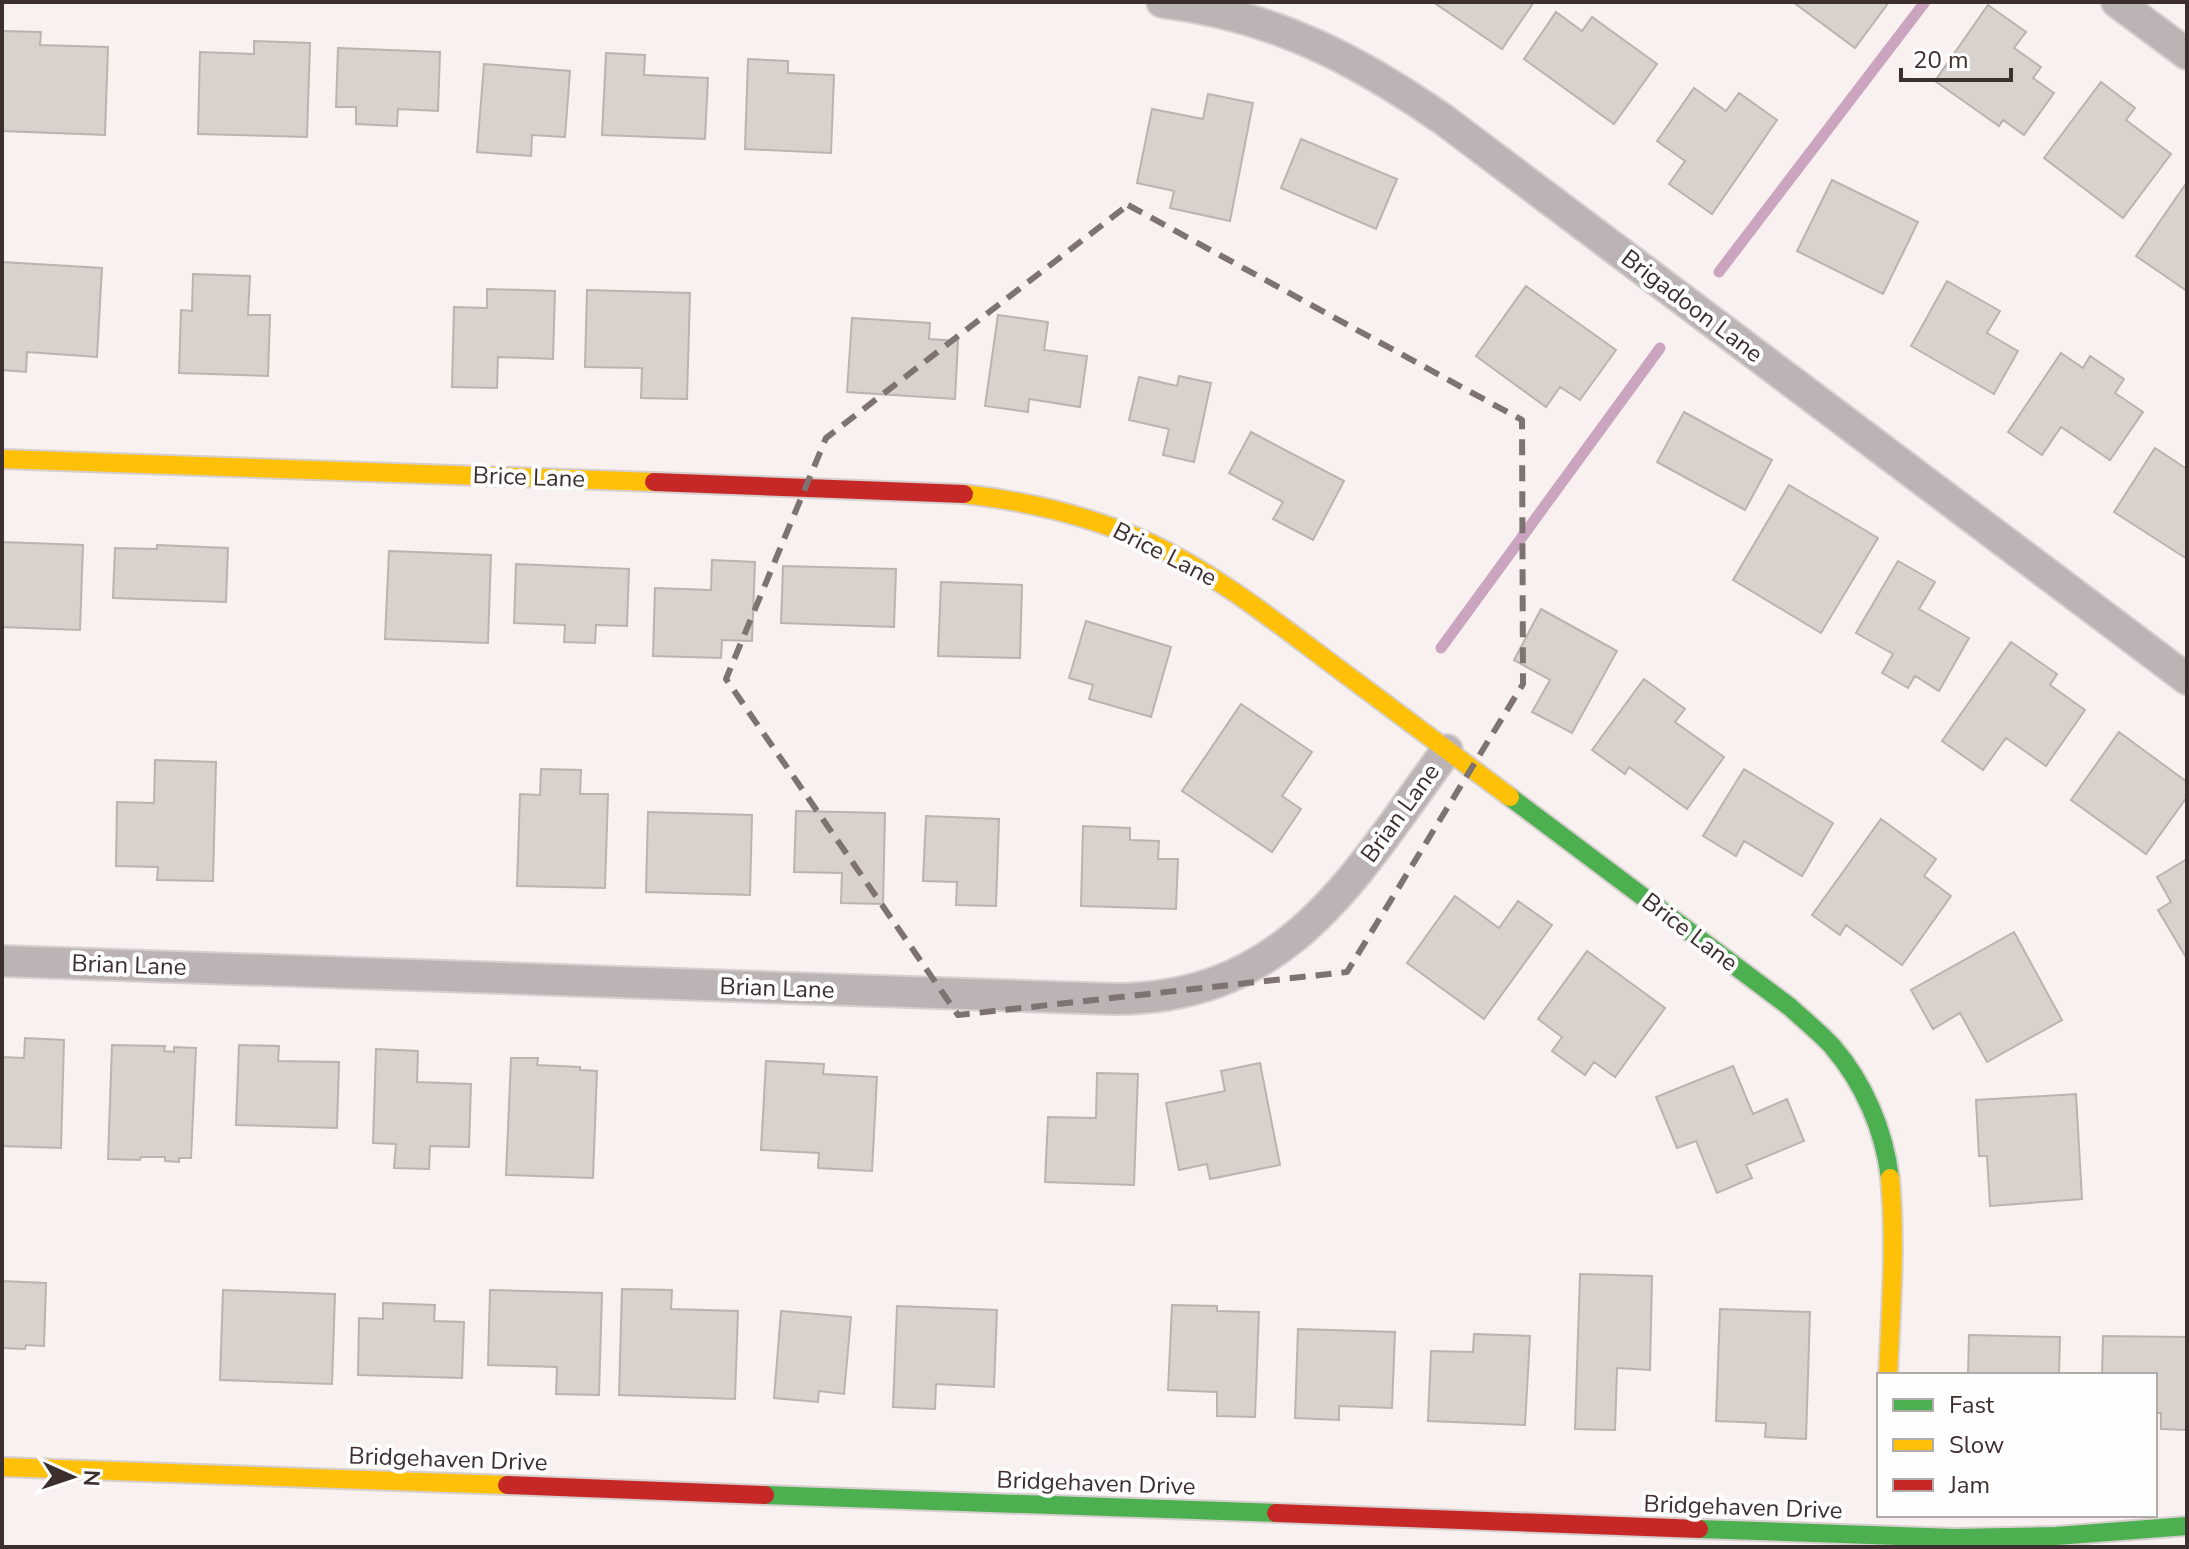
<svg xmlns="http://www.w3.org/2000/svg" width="2189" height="1549" font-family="'Nunito Sans',sans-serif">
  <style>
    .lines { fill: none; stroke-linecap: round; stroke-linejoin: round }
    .stream { stroke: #cba5bf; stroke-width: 11 }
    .building { fill: #d9d1cc; stroke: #bbb3af; stroke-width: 2 }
    .street-casing { stroke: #d6cfcd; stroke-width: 34 }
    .fast-casing { stroke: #d6cfcd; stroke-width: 22 }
    .slow-casing { stroke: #d6cfcd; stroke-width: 22 }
    .jam-casing { stroke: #d6cfcd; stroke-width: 22 }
    .street { stroke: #bcb3b4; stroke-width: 30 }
    .fast { stroke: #4caf50; stroke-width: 18 }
    .slow { stroke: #ffc107; stroke-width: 18 }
    .jam { stroke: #c62828; stroke-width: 18 }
    .marked { fill: none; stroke: #7e7371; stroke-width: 6; stroke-dasharray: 16 10; stroke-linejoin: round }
    .labels { text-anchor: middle; stroke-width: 8; stroke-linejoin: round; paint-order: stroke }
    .street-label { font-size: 24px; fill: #3d2f2d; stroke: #fefefe }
  </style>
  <rect width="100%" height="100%" fill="#f8f1ef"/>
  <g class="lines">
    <!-- stream -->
    <path class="stream" d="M1719,272L1925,2
      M1441,648L1660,348"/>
  </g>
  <!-- building -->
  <path class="building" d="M1433,2H1534L1502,49Z
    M1793,2H1889L1855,48Z
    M1988,5L2026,32L2014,48L2041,67L2033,78L2054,93L2024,135L2003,120L1999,126L1935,81Z
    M1556,12L1582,31L1592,17L1657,64L1614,124L1524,59Z
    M2,31L41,32L40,45L108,47L105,135L2,131Z
    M254,41L310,43L307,137L198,134L200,52L254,54Z
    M338,48L440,52L438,111L398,109L397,126L356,124V107H336Z
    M606,53L645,55L644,75L708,78L705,139L602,135Z
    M748,59L788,61V73L834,75L831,153L745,149Z
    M484,64L570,71L565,137L532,135L531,156L477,152Z
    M2101,82L2135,108L2126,120L2171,154L2123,218L2044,158Z
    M1694,88L1726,111L1739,93L1777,120L1712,214L1669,184L1685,161L1657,141Z
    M1208,94L1253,103L1230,221L1170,208L1174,191L1137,183L1152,109L1203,119Z
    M1301,139L1397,179L1376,229L1281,188Z
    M1832,180L1918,222L1883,294L1797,251Z
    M2185,185L2187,186V291L2136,256Z
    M2,262L102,268L97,357L27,352L26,372L2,370Z
    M193,274L250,276L248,315H270L268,376L179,373L181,310L192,311Z
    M1947,281L2000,311L1987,333L2018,351L1994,394L1911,346Z
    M1526,286L1616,350L1580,400L1560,387L1546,407L1476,356Z
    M487,289L555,291L553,359L498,357L497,388L452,387L454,307L487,308Z
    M587,290L690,293L687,399L641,398L642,368L585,367Z
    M998,315L1048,322L1044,350L1087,356L1080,407L1029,399L1028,412L985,406Z
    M852,318L930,323L929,339L958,341L955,399L847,392Z
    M2061,353L2083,368L2090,356L2124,379L2115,393L2143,412L2110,460L2061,427L2042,455L2008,432Z
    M1179,376L1211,383L1194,462L1163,455L1169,429L1129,420L1139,377L1177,386Z
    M1684,412L1772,460L1745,510L1657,462Z
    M1251,432L1344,481L1313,540L1273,519L1283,502L1229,473Z
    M2155,448L2187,469V559L2114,512Z
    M1789,485L1878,538L1821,633L1733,580Z
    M2,542L83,545L80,630L2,627Z
    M157,545L228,548L226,602L113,598L115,548L157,549Z
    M389,551L491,555L488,643L385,639Z
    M712,560L755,562L752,641L722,640L721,658L653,656L655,588L711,590Z
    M1898,561L1935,582L1919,609L1969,638L1939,691L1915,676L1908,688L1882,673L1893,654L1856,633Z
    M516,564L629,569L627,626L596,625L595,643L564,642L565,625L514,623Z
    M783,566L896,569L894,627L781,623Z
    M941,582L1022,585L1020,658L938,656Z
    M1541,609L1617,651L1572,733L1532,712L1550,680L1514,660Z
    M1086,621L1171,647L1151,717L1089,699L1093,685L1069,678Z
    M2011,642L2057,674L2050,685L2085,710L2046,766L2006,738L1983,770L1942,741Z
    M1644,679L1685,709L1675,722L1724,757L1687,809L1629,767L1625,774L1592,750Z
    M1241,704L1312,752L1282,796L1301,809L1272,852L1182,791Z
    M2119,732L2187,782V797L2146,854L2071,800Z
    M155,760L216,762L213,881L157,880L158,867L116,866L117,802L154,803Z
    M541,769L581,770L580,794H608L605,888L517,886L520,794L540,795Z
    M1744,769L1833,823L1802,876L1744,841L1736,856L1703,836Z
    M796,811L885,813L883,904L841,903L842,873L794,872Z
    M648,812L752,815L750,895L646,892Z
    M926,816L999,819L996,906L956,905L957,882L923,881Z
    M1881,819L1936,859L1924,876L1951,896L1902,965L1846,925L1840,935L1812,915Z
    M1083,826L1130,828V840L1159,841L1158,859H1178L1176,909L1081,906Z
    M2187,859V959L2158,910L2171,902L2157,877Z
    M1455,896L1499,928L1518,901L1552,925L1484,1019L1407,963Z
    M2014,932L2062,1020L1987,1062L1960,1013L1933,1029L1911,990Z
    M1587,951L1665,1008L1615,1077L1594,1062L1585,1075L1552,1051L1562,1037L1538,1019Z
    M25,1038L64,1040L61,1148L2,1146V1057L24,1058Z
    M112,1045L165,1046L164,1051L174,1052V1047L196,1048L191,1158H179V1162L165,1161V1157H141L140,1160L108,1159Z
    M239,1045L279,1046L278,1061L339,1062L337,1128L236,1125Z
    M376,1049L418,1051L417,1082L471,1084L469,1147L430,1146L429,1169L394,1168L396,1144L373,1143Z
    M511,1058H538L537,1065L580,1067V1070L597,1071L593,1178L506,1175Z
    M766,1061L824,1064L823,1074L877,1077L872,1171L818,1168L819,1153L761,1150Z
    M1260,1063L1280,1165L1210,1179L1207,1164L1179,1170L1166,1103L1225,1091L1221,1071Z
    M1733,1066L1753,1114L1787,1099L1804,1141L1746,1165L1752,1178L1717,1193L1696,1141L1677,1148L1656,1097Z
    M1097,1073L1138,1074L1134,1185L1045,1182L1048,1117L1096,1118Z
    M2076,1094L2082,1199L1990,1206L1987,1156H1979L1976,1100Z
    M1580,1274L1652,1276L1650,1370L1617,1368L1615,1430L1575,1429Z
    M2,1281L46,1283L44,1346L26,1345L25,1349L2,1348Z
    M622,1289L672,1290L671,1309L738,1311L735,1399L619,1395Z
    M223,1290L335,1294L332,1384L220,1380Z
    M490,1290L602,1293L599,1395L556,1394L557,1367L488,1365Z
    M383,1303L435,1305L434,1321L464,1322L462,1378L358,1375L359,1318L383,1319Z
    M1172,1305L1217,1306V1311L1259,1312L1255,1417L1217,1416V1392L1168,1390Z
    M897,1306L997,1310L994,1387L936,1384L935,1409L893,1407Z
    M1720,1309L1810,1312L1806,1439L1765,1437L1766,1423L1716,1421Z
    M781,1311L851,1317L844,1394L819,1391L818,1402L774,1398Z
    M1298,1329L1395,1332L1392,1408L1339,1406V1420L1295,1418Z
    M1474,1334L1530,1336L1525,1425L1428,1421L1431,1351L1473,1352Z
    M1969,1335L2060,1337L2059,1375H1968Z
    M2103,1336L2187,1337V1430L2161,1429V1413H2155V1375H2102Z"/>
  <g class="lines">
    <!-- street casing -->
    <g class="street-casing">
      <path id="street" d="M1162,2C1271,15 1355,58 1444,120L2187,679
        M2117,2L2187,54
        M2,961L1114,999C1290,999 1355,875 1447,750"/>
    </g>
    <!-- fast casing -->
    <g class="fast-casing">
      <path id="fast" d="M1510,797L1790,1007C1804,1020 1819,1032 1832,1046C1864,1083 1884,1130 1890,1178
        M765,1495L1276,1513
        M1699,1529L1955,1538L2056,1536L2187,1526"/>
    </g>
    <!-- slow casing -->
    <g class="slow-casing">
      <path id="slow" d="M2,459L654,482
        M964,494C1025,501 1084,514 1141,539C1208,569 1266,614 1324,658C1386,704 1448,750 1510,797
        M1888,1375C1891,1309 1896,1244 1890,1178
        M2,1467L507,1485"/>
    </g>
    <!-- jam casing -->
    <g class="jam-casing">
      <path id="jam" d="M654,482L964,494
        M507,1485L765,1495
        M1276,1513L1699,1529"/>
    </g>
    <!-- street -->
    <use href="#street" class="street"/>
    <!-- fast -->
    <use href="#fast" class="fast"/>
    <!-- slow -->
    <use href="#slow" class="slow"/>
    <!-- jam -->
    <use href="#jam" class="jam"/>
  </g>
  <!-- marked area -->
  <path class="marked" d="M1128,205L1522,420L1523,684L1347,972L958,1015L726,679L826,438Z"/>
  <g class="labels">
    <!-- street labels -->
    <g class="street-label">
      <text transform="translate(1692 306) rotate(37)" y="8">Brigadoon Lane</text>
      <text transform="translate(529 477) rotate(2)" y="8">Brice Lane</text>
      <text transform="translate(1165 554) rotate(27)" y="8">Brice Lane</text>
      <text transform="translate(1400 813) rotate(-54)" y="8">Brian Lane</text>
      <text transform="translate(1690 932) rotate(37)" y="8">Brice Lane</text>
      <text transform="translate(129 965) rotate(2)" y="8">Brian Lane</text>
      <text transform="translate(777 988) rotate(2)" y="8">Brian Lane</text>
      <text transform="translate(448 1459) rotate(2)" y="8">Bridgehaven Drive</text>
      <text transform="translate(1096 1483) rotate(2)" y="8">Bridgehaven Drive</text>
      <text transform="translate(1743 1507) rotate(2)" y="8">Bridgehaven Drive</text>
    </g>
  </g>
  <!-- border -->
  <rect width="2189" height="1549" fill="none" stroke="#3d2f2d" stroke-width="8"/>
  <!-- legend -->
  <rect x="1877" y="1373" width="280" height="144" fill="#fefefe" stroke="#b1abaa" stroke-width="2"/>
  <rect x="1893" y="1399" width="40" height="12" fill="#4caf50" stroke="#b1abaa" stroke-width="2"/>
  <text x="1949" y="1413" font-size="24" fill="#3d2f2d">Fast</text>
  <rect x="1893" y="1439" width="40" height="12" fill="#ffc107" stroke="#b1abaa" stroke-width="2"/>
  <text x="1949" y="1453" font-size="24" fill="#3d2f2d">Slow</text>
  <rect x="1893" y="1479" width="40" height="12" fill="#c62828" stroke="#b1abaa" stroke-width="2"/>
  <text x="1949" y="1493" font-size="24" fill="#3d2f2d">Jam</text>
  <!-- north arrow -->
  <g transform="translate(72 1477) rotate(93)" stroke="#fefefe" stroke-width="6" paint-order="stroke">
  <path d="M0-6L14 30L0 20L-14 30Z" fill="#3d2f2d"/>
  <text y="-12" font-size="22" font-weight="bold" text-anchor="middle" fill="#3d2f2d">N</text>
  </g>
  <!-- scale -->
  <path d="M1901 68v12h110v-12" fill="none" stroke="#3d2f2d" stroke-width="4"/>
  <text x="1913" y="68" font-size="24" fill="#3d2f2d" stroke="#fefefe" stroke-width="6" paint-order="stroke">20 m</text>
</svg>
